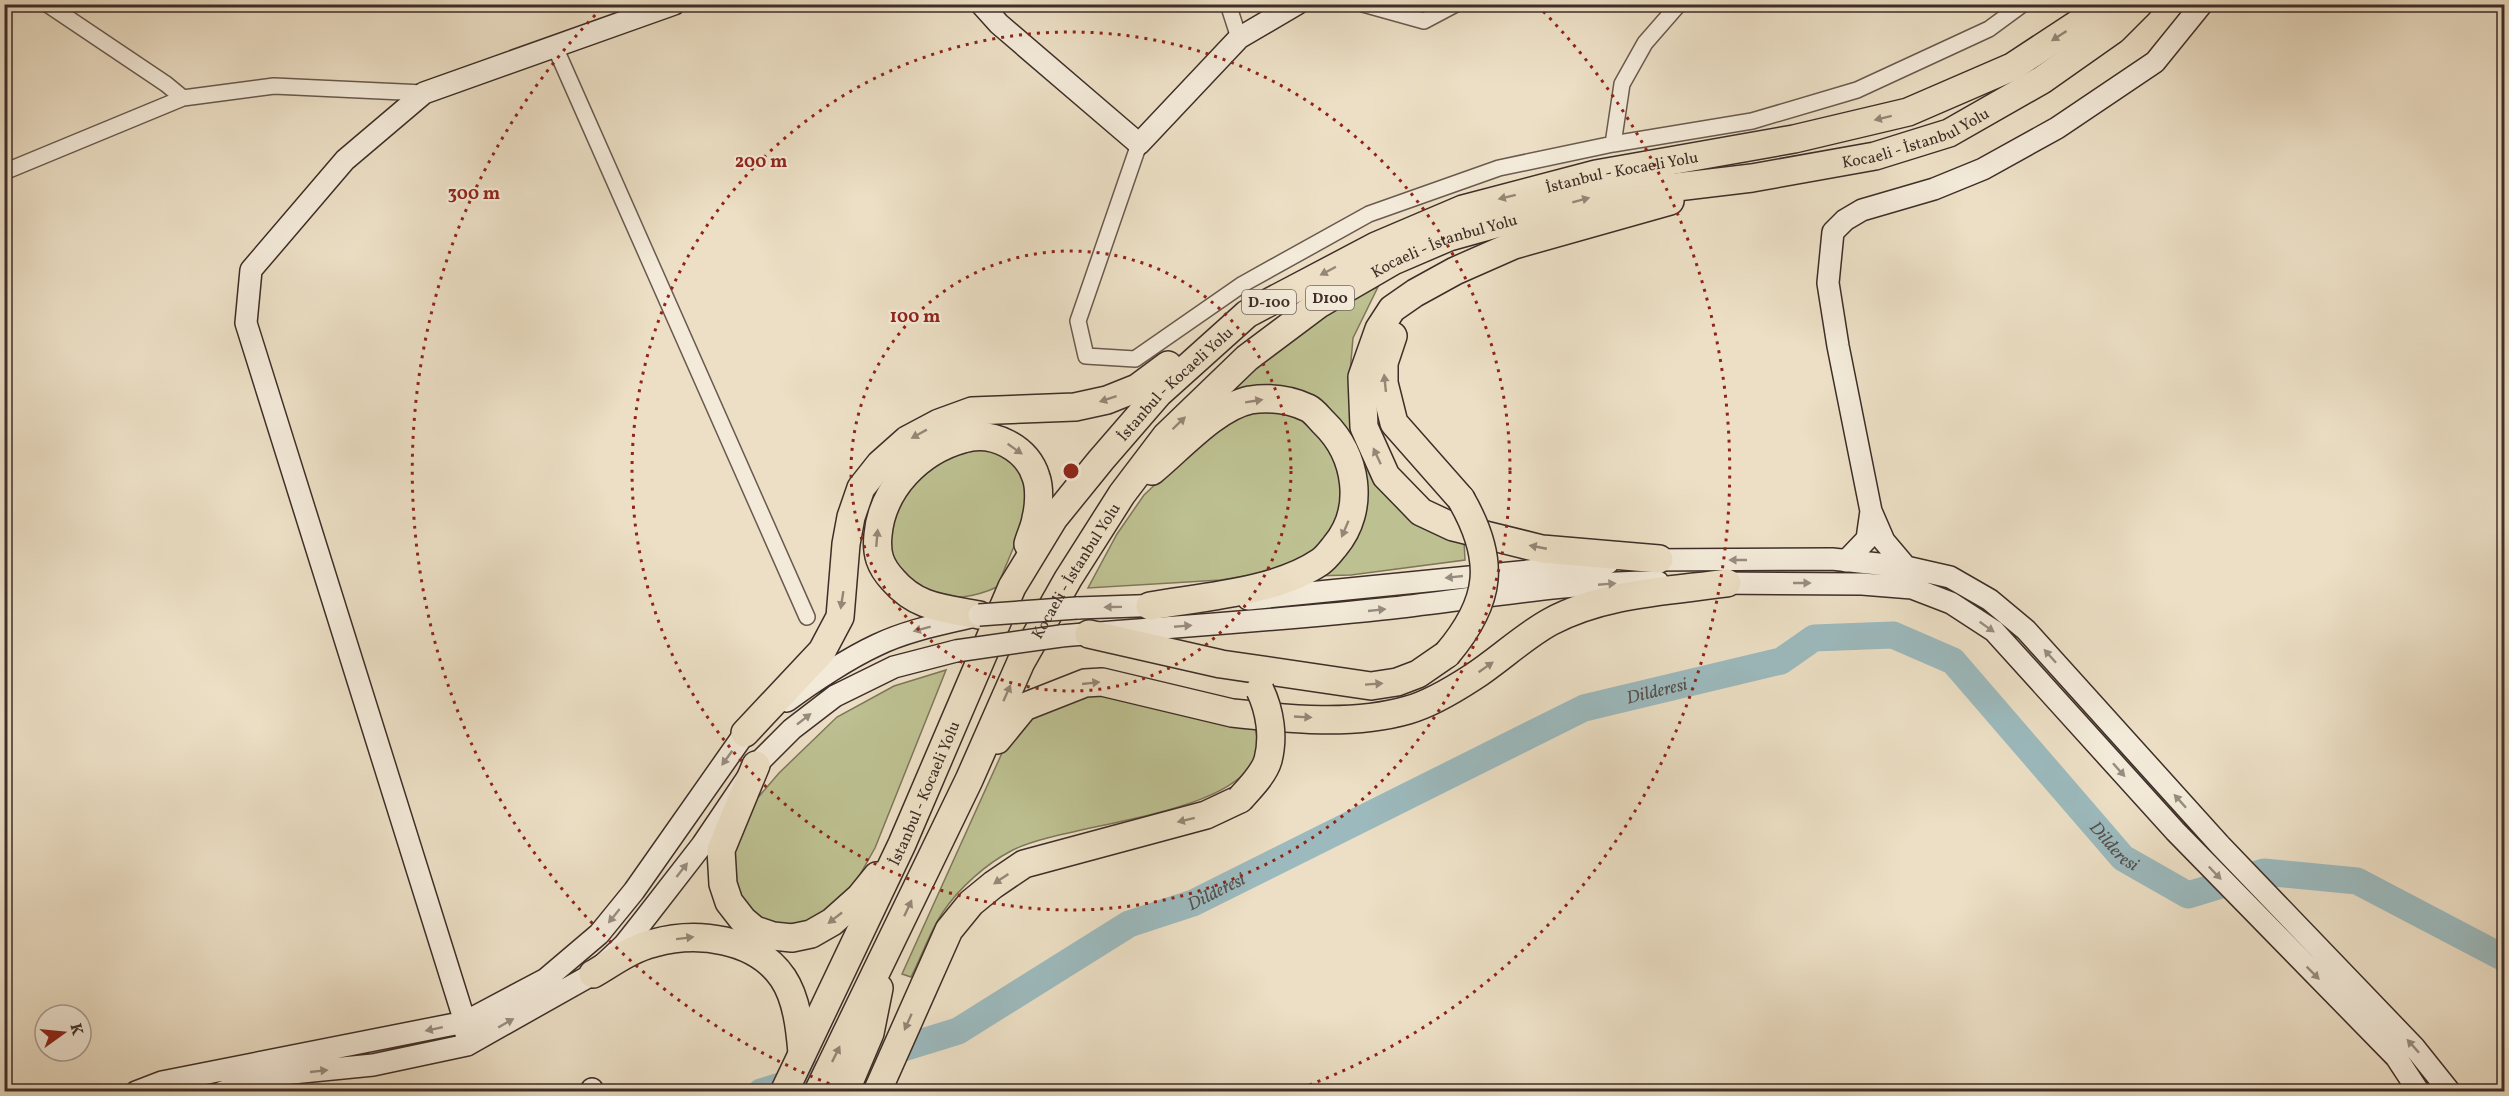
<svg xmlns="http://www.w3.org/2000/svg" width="2509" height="1096" font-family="Vollkorn,serif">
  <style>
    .green { fill: #bdc091; stroke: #7e775c; stroke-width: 1.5 }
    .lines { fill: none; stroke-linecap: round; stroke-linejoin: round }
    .river { stroke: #9cbabe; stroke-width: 27 }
    .street-casing { stroke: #6a5a4f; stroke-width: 18 }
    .secondary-casing { stroke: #3e2e28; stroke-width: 24 }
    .highway-casing { stroke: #3e2e28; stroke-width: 30 }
    .street { stroke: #f3ead9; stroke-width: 15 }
    .secondary { stroke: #f3ead9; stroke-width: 21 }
    .highway { stroke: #ecdfc5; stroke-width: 27 }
    .secondary-bridge-casing { stroke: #3e2e28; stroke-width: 24; stroke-linecap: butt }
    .highway-bridge-casing { stroke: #3e2e28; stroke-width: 30; stroke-linecap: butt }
    .secondary-bridge { stroke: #f3ead9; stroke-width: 21 }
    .highway-bridge { stroke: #ecdfc5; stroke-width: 27 }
    .oneway { fill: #958676 }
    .oneway2 { fill: #988c80 }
    .ring { fill: none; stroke: #8f2418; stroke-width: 3; stroke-dasharray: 3 6 }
    .labels { text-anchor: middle; stroke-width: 4.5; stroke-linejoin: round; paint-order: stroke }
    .shield { fill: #f3ead9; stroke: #74665d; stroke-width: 1.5 }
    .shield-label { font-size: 15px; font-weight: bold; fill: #3e2e28 }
    .street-label { font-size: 16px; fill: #3e2e28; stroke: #f3ead9 }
    .water-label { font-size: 18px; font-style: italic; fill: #56514e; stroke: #f3ead9 }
    .centre { fill: #8f2418; stroke: #f3ead9; stroke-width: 3 }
    .ring-label { font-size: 18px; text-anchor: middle; font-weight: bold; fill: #8f2418; stroke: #f3ead9; stroke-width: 4.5; stroke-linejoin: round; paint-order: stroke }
  </style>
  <rect width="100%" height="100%" fill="#ecdfc5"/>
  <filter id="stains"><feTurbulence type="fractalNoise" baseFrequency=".00333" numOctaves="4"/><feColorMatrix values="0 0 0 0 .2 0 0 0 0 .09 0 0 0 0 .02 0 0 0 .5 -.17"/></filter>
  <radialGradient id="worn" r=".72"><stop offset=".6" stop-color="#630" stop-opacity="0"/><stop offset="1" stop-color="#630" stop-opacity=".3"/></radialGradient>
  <!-- green -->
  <path class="green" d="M1378,287L1353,338L1349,384L1375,479L1388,498L1403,513L1464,541L1465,560L1351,575L1313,576L1356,524L1316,399C1282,380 1258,384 1222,395C1271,357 1320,309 1378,287Z
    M1272,407L1311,422L1345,476L1343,507L1332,533L1311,553L1285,569L1221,580L1088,588L1117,534L1144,495L1196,446L1250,409Z
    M971,445L1002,450L1026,477L1025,520L997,587C976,597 949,601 927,595C915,591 902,577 891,570L887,516L918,472Z
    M946,670L875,848L858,878L841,902L816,920L777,930L742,909L727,854L749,808L779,773L837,717L894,686Z
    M1099,692L1254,722C1255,730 1259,741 1258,749C1246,817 1065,822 1011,851C986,864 959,888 943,912C930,931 922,956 911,977L902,974L1002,753L1015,730L1025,718Z"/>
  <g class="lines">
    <!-- river -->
    <path class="river" id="s1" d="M761,1092L958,1031L1129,924L1193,903L1584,708L1781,661L1814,638L1893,635L1953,661L2123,858L2188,895L2264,872L2357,881L2504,958"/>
    <!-- street casing -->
    <g class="street-casing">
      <path id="street" d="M47,4L166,84L183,98L274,86L424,93
        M1228,4L1239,38
        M1363,4L1424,21L1456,4
        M555,47L807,617
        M1139,144L1078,321L1086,356L1135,359L1243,284L1369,214L1499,168L1613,144L1752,121L1857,90L1989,29L2023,4
        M1613,144L1622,84L1645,43L1679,4
        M4,172L183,98"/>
    </g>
    <!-- secondary casing -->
    <g class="secondary-casing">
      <path id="secondary" d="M981,4L999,24L1139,144L1239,38L1297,4
        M1871,511L1838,346L1828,283L1833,232L1845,220L1862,210L1934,189L1983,169L2057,128L2155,62L2202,4
        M1645,560L1832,559L1906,567L1950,577L1990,600L2026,630L2220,845L2414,1047L2450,1092
        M1846,561L1867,539L1871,511L1884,541L1906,567
        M1713,583L1862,584L1912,588L1951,603L1994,631L2175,831L2396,1057L2419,1092
        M1248,599L1608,563
        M1077,608L1166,605
        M1061,636C1172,627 1282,620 1392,608C1480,598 1569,582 1658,582
        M787,701C812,682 849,658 877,645C908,630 942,624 975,616
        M467,1045L465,1022L246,323L251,270L345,160L424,93L674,4
        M136,1092L162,1082L465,1022L546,979L599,934L634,891L745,733L757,724
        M222,1092L282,1074L373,1065L467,1045L593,974L624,945L643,921L702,845L756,765L792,729L835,696L894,667L956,651
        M592,1092V1089"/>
    </g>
    <!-- highway casing -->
    <g class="highway-casing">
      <g id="highway">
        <path d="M1393,336L1384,363V383L1394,423L1461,499"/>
        <path d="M1659,559L1542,549L1453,527L1421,512L1386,476L1364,427L1362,377L1379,329L1392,309L1415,293L1455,271L1514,245L1670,201"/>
        <path d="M1150,606C1202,597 1276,592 1320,562C1326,558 1331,551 1335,546C1366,509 1357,455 1324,423C1319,418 1314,411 1308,408C1289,399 1270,397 1250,400C1216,407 1179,449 1152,471"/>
        <path d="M979,615C944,608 917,608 893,580C880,566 876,554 878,535C882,489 919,451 963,439C993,430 1027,448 1036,477C1040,488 1039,507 1036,518C1035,527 1030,536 1028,544"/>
        <path d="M1089,634L1221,664L1371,686L1397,682L1418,674L1447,654"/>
        <path d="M745,733L822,651L840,617L846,544L851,517L861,488L880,464L907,440L939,423L972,411L1075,407L1107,400L1137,388L1168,365"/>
        <path d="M997,740L1024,707L1085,683L1102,682L1232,713C1288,719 1353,726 1408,710C1430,704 1453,690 1473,677C1499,660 1523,637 1550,622C1603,593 1669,591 1727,583"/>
        <path d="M756,765L721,850L723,884L729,902L743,920L755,930L773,936L792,938L811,934L832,922L860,897L877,876"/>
        <path d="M593,974C612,963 632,948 654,943C697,931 756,938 783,978C797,999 800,1029 802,1053"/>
        <path id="s2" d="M784,1092L902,844L1012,587L1054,518L1101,460L1159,393L1247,314L1376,246L1463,209L1596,174L1794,139L1908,112L2012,67L2108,4"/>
        <path id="s3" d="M818,1092L969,780L1021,662L1068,579L1122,494L1166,436L1247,358L1319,304L1393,261L1449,237L1593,197L1752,178L1875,156L1949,133L2042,80L2113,30L2139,4"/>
        <path d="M845,1092L870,1033L879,988"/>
        <path d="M877,1092L949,930L971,903L993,885L1024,864L1206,815L1240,799"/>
      </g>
    </g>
    <!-- street -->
    <use href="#street" class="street"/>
    <!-- secondary -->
    <use href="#secondary" class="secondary"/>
    <!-- highway -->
    <use href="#highway" class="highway"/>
    <!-- secondary-bridge casing -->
    <g class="secondary-bridge-casing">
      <path id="secondary-bridge" d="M979,615L1077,608
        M956,651L1061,636"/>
    </g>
    <!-- highway-bridge casing -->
    <g class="highway-bridge-casing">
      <path id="highway-bridge" d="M1447,654C1492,601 1496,560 1461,499
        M1240,799C1250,788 1264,774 1268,760C1274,737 1270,711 1260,690"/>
    </g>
    <!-- secondary-bridge -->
    <use href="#secondary-bridge" class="secondary-bridge"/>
    <!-- highway-bridge -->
    <use href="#highway-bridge" class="highway-bridge"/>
  </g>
  <!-- one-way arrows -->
  <defs><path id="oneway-solid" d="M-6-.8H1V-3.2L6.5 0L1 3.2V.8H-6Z" transform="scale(1.5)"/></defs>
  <g class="oneway">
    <use href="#oneway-solid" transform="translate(2059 36) rotate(147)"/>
    <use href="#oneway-solid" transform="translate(1883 118) rotate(166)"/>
    <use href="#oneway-solid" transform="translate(1507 197) rotate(166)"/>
    <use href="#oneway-solid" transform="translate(1581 200) rotate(-15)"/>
    <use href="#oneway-solid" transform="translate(1328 271) rotate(152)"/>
    <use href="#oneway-solid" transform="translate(1385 383) rotate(-96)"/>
    <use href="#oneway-solid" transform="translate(1108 399) rotate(162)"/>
    <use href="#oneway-solid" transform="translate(1254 401) rotate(-9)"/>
    <use href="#oneway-solid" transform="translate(1179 423) rotate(-44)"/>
    <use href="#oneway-solid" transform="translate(919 434) rotate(151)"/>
    <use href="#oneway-solid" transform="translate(1015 449) rotate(35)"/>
    <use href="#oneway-solid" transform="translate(1377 456) rotate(-115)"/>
    <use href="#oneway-solid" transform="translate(1345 529) rotate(113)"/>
    <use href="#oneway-solid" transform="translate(877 538) rotate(-85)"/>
    <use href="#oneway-solid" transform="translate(1538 547) rotate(-169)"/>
    <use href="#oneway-solid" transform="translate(842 600) rotate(99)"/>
    <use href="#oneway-solid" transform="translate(1486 667) rotate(-35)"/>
    <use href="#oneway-solid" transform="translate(1091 683) rotate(-6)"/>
    <use href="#oneway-solid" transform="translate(1374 684) rotate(-4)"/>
    <use href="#oneway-solid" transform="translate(1007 693) rotate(-66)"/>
    <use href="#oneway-solid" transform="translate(1303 717) rotate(3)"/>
    <use href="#oneway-solid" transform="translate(1186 820) rotate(166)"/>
    <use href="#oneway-solid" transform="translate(1001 879) rotate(146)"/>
    <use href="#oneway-solid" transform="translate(908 908) rotate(-65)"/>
    <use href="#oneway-solid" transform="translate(835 918) rotate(142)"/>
    <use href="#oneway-solid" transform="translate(685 938) rotate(-7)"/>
    <use href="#oneway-solid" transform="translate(908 1022) rotate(114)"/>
    <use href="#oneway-solid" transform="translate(836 1054) rotate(-64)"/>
  </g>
  <g class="oneway2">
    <use href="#oneway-solid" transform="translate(1738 560) rotate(-180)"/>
    <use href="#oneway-solid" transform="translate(1454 577) rotate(174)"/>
    <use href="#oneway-solid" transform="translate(1802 583)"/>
    <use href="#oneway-solid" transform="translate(1607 584) rotate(-5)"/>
    <use href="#oneway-solid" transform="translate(1113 607) rotate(179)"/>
    <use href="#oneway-solid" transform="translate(1377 610) rotate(-6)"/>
    <use href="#oneway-solid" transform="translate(1183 626) rotate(-5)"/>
    <use href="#oneway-solid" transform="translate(1987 627) rotate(35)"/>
    <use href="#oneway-solid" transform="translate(922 629) rotate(165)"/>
    <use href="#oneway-solid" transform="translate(2050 656) rotate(-132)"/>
    <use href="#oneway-solid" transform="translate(804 719) rotate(-38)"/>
    <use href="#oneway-solid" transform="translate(727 758) rotate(126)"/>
    <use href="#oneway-solid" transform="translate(2119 770) rotate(48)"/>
    <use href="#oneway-solid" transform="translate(2180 801) rotate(-132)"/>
    <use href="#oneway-solid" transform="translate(682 870) rotate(-52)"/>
    <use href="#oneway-solid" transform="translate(2215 873) rotate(46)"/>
    <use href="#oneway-solid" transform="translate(614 916) rotate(129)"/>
    <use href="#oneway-solid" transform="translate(2313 973) rotate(45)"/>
    <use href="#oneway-solid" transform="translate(506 1023) rotate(-30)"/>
    <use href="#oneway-solid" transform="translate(434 1029) rotate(168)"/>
    <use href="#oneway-solid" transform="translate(2413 1046) rotate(-132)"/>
    <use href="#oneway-solid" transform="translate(319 1071) rotate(-6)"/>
  </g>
  <!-- distance rings -->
  <g class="ring">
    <circle cx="1071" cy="471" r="220"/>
    <circle cx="1071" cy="471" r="439"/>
    <path d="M846 1090A659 659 0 0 1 605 5M1537 5A659 659 0 0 1 1296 1090"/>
  </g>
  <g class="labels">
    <!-- shield labels -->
    <g class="shield">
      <rect x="1306" y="286" width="48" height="24" rx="4.5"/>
      <rect x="1242" y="290" width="54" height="24" rx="4.5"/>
    </g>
    <g class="shield-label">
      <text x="1330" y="303">D100</text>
      <text x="1269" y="307">D-100</text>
    </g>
    <!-- street labels -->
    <g class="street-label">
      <text dy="6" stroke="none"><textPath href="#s3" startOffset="1572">Kocaeli - İstanbul Yolu</textPath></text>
      <text dy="6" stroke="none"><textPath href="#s2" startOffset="1320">İstanbul - Kocaeli Yolu</textPath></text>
      <text dy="6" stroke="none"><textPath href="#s3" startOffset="1086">Kocaeli - İstanbul Yolu</textPath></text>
      <text dy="6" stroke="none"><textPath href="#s2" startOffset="816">İstanbul - Kocaeli Yolu</textPath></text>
      <text dy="6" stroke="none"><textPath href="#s3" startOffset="582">Kocaeli - İstanbul Yolu</textPath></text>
      <text dy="6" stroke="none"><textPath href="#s2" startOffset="330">İstanbul - Kocaeli Yolu</textPath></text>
    </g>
    <!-- water labels -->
    <g class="water-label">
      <text dy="6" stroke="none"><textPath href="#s1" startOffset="987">Dilderesi</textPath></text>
      <text dy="6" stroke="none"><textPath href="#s1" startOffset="1545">Dilderesi</textPath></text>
      <text dy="6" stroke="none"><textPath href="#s1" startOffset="501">Dilderesi</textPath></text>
    </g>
  </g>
  <circle cx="1071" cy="471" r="9" class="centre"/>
  <g class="ring-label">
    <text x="761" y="167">200 m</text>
    <text x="474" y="199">300 m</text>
    <text x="915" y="322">100 m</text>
  </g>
  <!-- margin -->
  <rect width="2509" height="1096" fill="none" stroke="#ecdfc5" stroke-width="24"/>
  <rect x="6" y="6" width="2497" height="1084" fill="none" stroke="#3e2e28" stroke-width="3"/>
  <rect x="12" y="12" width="2485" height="1072" fill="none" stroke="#3e2e28" stroke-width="1.5"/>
  <!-- north arrow -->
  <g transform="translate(63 1033) rotate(75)"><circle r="28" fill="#f3ead9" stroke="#ab9f92" stroke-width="1.5"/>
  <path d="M0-4.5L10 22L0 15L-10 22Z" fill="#8f2418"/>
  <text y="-9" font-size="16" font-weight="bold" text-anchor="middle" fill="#3e2e28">K</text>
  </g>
  <rect width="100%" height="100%" filter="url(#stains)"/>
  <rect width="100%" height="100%" fill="url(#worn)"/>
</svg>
